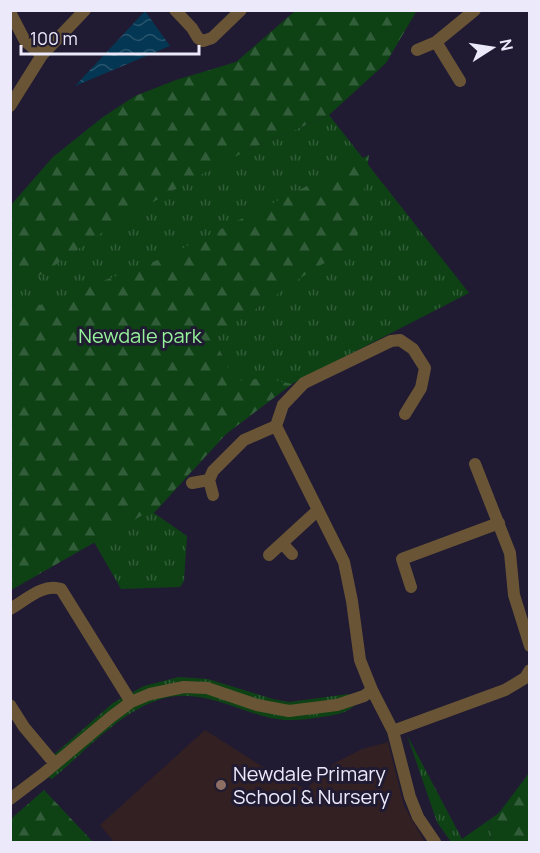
<svg xmlns="http://www.w3.org/2000/svg" width="540" height="853" font-family="Manrope,sans-serif">
  <style>
    .education { fill: #332022 }
    .grass { fill: url(#grass-tufts) }
    .forest { fill: url(#forest-firs) }
    .water { fill: url(#water-waves) }
    .lines { fill: none; stroke-linecap: round; stroke-linejoin: round }
    .minor { stroke: #695536; stroke-width: 12 }
    .education-dot { fill: #8d6e63; stroke: #201b32; stroke-width: 2 }
    .labels { text-anchor: middle; stroke-width: 6; stroke-linejoin: round; paint-order: stroke }
    .park-label { font-size: 20px; fill: #96f29a; stroke: #201b32 }
    .poi-label { font-size: 20px; fill: #ebe9fa; stroke: #201b32; text-anchor: start }
  </style>
  <defs>
    <pattern id="grass-tufts" width="24" height="20" patternUnits="userSpaceOnUse" patternTransform="scale(1.5)"><rect width="24" height="20" fill="#0e4215"/><path d="M3 7l-1-3M5 7V3M7 7l1-3M15 17l-1-3M17 17v-4M19 17l1-3" fill="none" stroke="#315d38"/></pattern>
    <pattern id="forest-firs" width="22" height="20" patternUnits="userSpaceOnUse" patternTransform="scale(1.5)"><rect width="22" height="20" fill="#0e4215"/><path d="M5 1l3.5 6h-7zM16 11l3.5 6h-7z" fill="#315d38"/></pattern>
    <pattern id="water-waves" width="16" height="10" patternUnits="userSpaceOnUse" patternTransform="scale(1.5)"><rect width="16" height="10" fill="#033753"/><path d="M0 5q4-4 8 0t8 0" fill="none" stroke="#28546d"/></pattern>
  </defs>
  <rect width="100%" height="100%" fill="#201b32"/>
  <!-- education -->
  <path class="education" d="M205,730L274,774L306,789L335,763L362,749L388,742L404,806L425,842H114L100,825Z"/>
  <!-- grass -->
  <path class="grass" d="M329,115L469,293L292,384L226,434L154,513L187,536L184,581L180,587L121,589L94,542L11,590V252Z
    M179,677L208,679L273,699L289,702L348,694L364,696C350,712 343,714 321,717C303,720 285,722 267,717C231,708 199,688 161,699C119,712 85,752 52,779L43,774L50,758L113,703L144,686Z
    M407,735L462,839L489,820L492,842H451L437,822Z"/>
  <!-- forest -->
  <path class="forest" d="M295,11H419L416,12L386,63L329,115L248,150L202,174L113,225L42,274L11,290V205L53,157L103,117L135,96L176,80L236,62Z
    M369,155L356,247L315,268L247,315L212,335L235,381L265,378L292,384L226,434L153,513L148,512L11,590V295L15,294L40,305L163,258Z
    M529,773V842H492L489,820L499,813Z
    M44,790L93,842H11V819Z"/>
  <!-- water -->
  <path class="water" d="M145,11L170,46L75,86Z"/>
  <g class="lines">
    <!-- minor -->
    <path class="minor" d="M175,10L192,28L198,38L203,41L212,38L241,10
      M10,12L25,41L42,55
      M436,42L460,81
      M417,50L436,42L475,10
      M10,106L42,55L85,10
      M405,414L421,388L425,368L413,349L400,340L391,341L304,383L283,405L276,426L344,562L352,601L360,660L372,690L393,731L410,797L418,817L435,842
      M475,464L510,553L514,595L530,646
      M209,480L213,471L244,440L276,426
      M192,483L209,480L213,495
      M282,543L292,554
      M269,555L318,510
      M411,587L402,559L499,523
      M10,609C26,600 43,583 61,589L131,702
      M10,705L24,727L55,764
      M393,731L505,690L525,678L530,670
      M10,799L43,774L111,717L131,702L150,694L184,687L207,688L257,705L289,711L337,705L364,696L372,690"/>
  </g>
  <!-- markers -->
  <circle class="education-dot" cx="221" cy="785" r="6"/>
  <g class="labels">
    <!-- park labels -->
    <g class="park-label">
      <text x="140" y="343">Newdale park</text>
    </g>
    <!-- poi labels -->
    <g class="poi-label">
      <text x="233" y="781">Newdale Primary<tspan x="233" dy="23">School &amp; Nursery</tspan></text>
    </g>
  </g>
  <!-- border -->
  <rect width="540" height="853" fill="none" stroke="#ebe9fa" stroke-width="24"/>
  <!-- north arrow -->
  <g transform="translate(492 48) rotate(78)" stroke="#201b32" stroke-width="4.5" paint-order="stroke">
  <path d="M0-4.5L10 22L0 15L-10 22Z" fill="#ebe9fa"/>
  <text y="-9" font-size="16" font-weight="bold" text-anchor="middle" fill="#ebe9fa">N</text>
  </g>
  <!-- scale -->
  <path d="M21 45v9h178v-9" fill="none" stroke="#ebe9fa" stroke-width="3"/>
  <text x="30" y="45" font-size="18" fill="#ebe9fa" stroke="#201b32" stroke-width="4.5" paint-order="stroke">100 m</text>
</svg>
